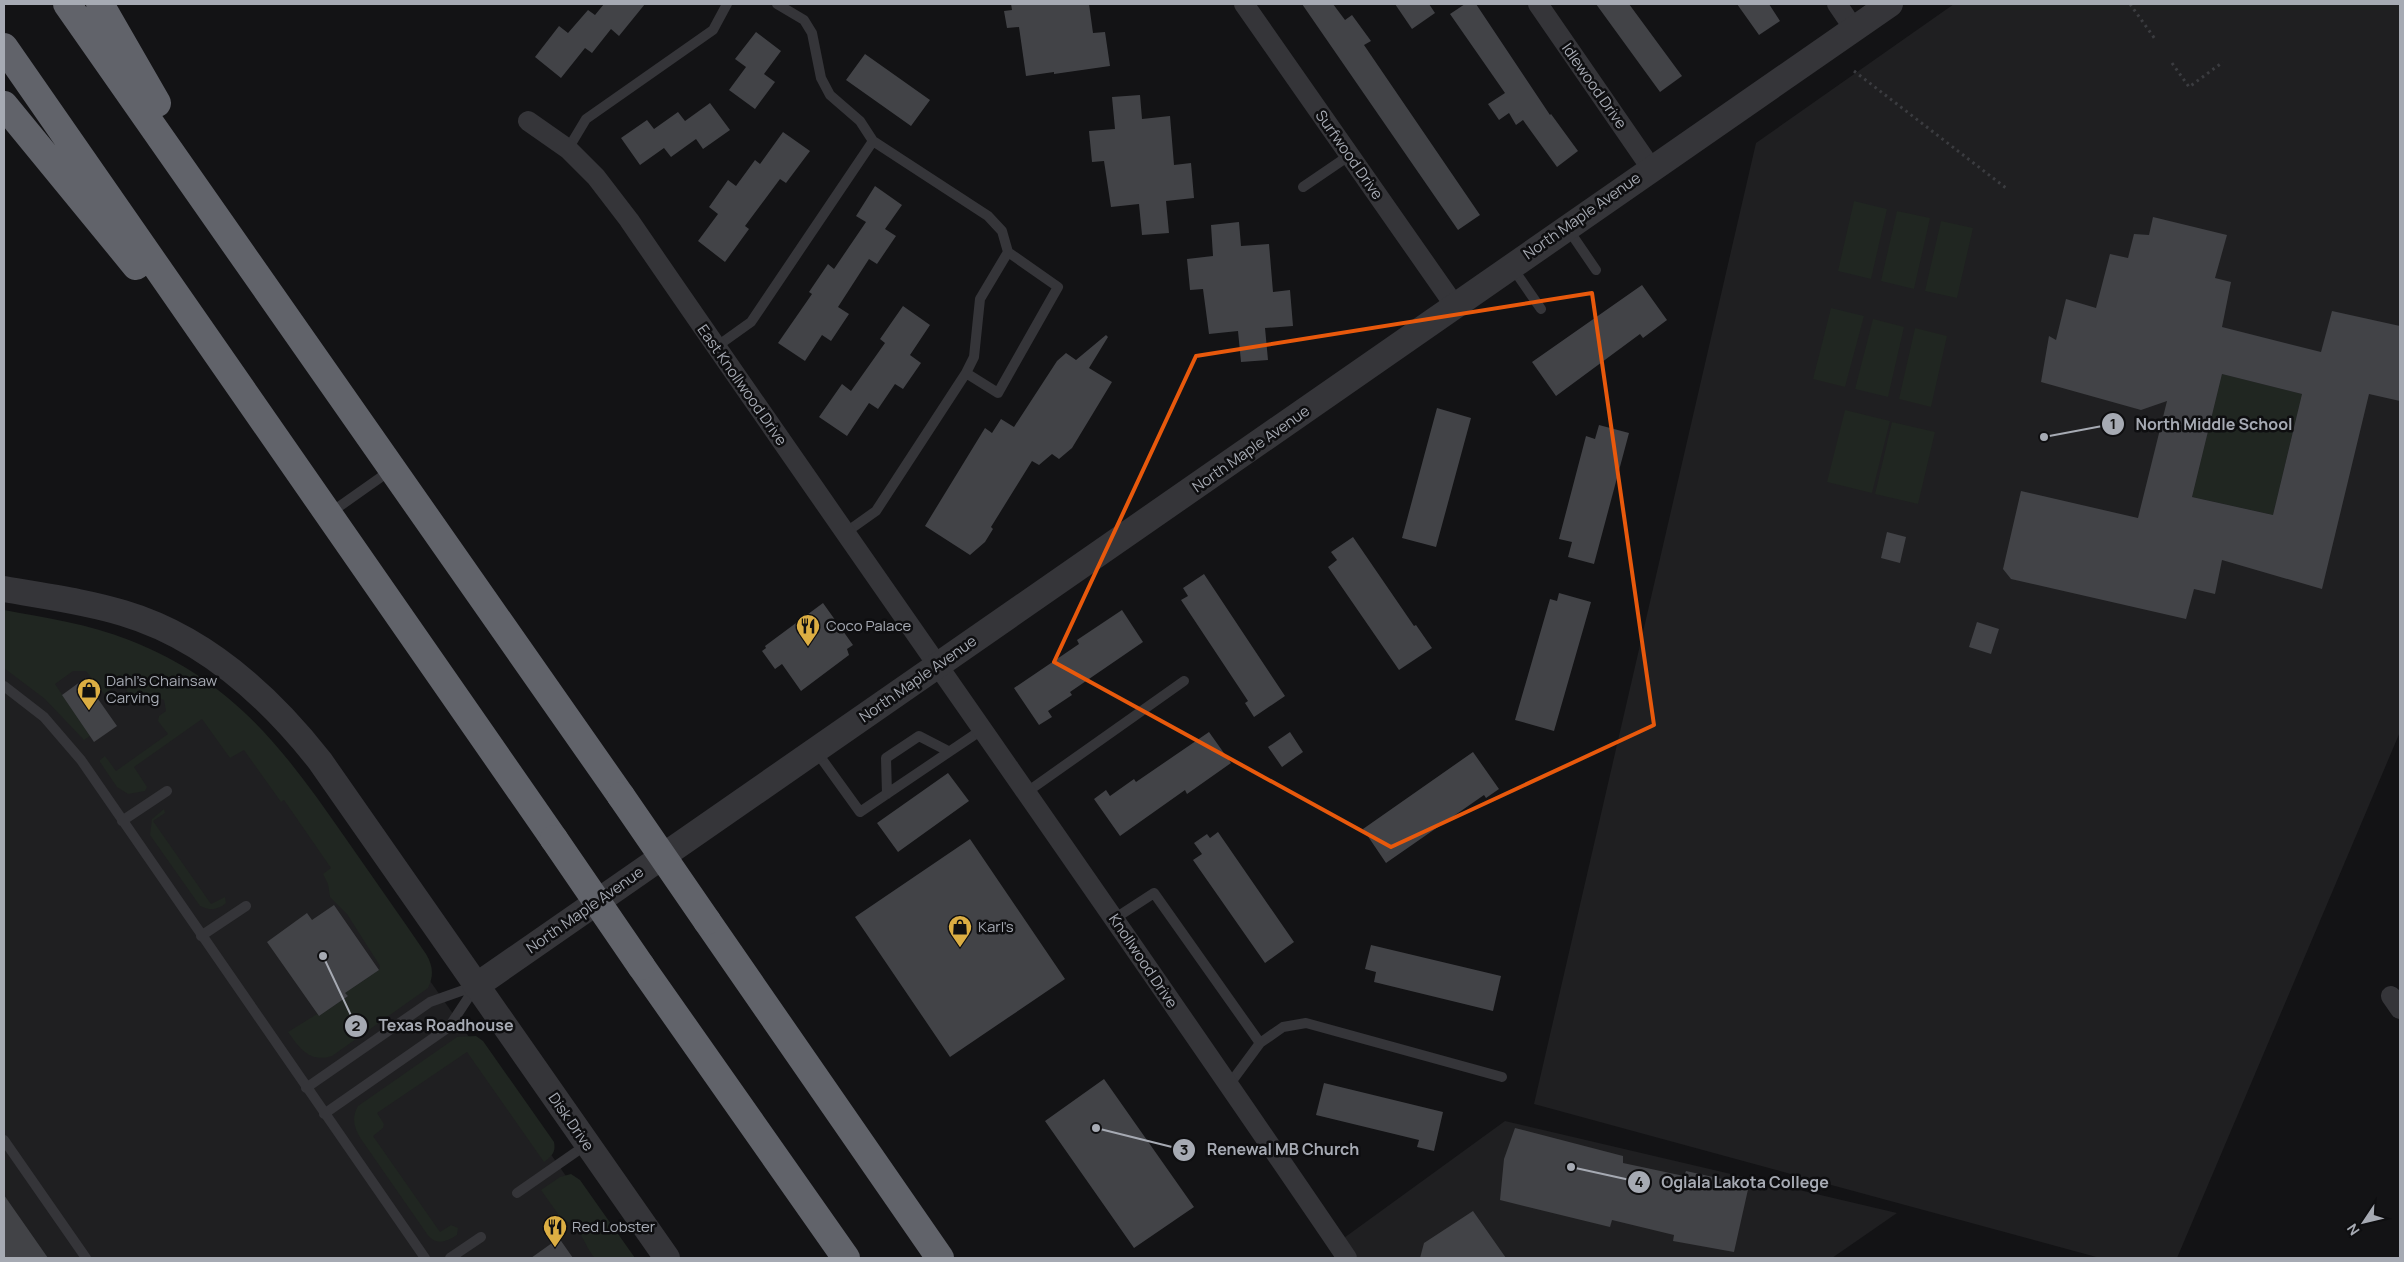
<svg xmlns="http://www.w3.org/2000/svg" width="2404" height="1262" font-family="Manrope,sans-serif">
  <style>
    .built { fill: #1f1f21 }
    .green { fill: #202621 }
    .building { fill: #424347; fill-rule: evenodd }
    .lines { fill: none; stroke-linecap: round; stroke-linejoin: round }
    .path { stroke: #3b3c40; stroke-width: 3; stroke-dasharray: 2.5 4; stroke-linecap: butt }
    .service { stroke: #353539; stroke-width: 10 }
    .minor { stroke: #353539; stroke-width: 20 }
    .tertiary { stroke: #353539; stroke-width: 26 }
    .motorway { stroke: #61636a; stroke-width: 28 }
    .motorway-bridge { stroke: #61636a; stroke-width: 28 }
    .marked { fill: none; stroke: #e8590c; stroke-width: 4; stroke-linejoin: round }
    .labels { text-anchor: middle; stroke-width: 5; stroke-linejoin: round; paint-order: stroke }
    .street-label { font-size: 15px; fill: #a6aab3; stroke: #0e0e10 }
    .poi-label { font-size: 15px; fill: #a6aab3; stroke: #0e0e10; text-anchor: start }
    .leader { fill: none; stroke: #a6aab3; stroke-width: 2 }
    .callout-dot { fill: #a6aab3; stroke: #0e0e10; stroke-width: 2 }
    .mark-label { font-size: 15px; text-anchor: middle; font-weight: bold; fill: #111 }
    .callout-label { font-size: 16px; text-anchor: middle; font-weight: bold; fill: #a6aab3; stroke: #0e0e10; stroke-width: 5; stroke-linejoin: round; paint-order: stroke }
  </style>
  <rect width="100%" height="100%" fill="#131315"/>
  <!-- built -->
  <path class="built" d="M1954,4H2400V732L2177,1258H2100L1534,1104L1756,143Z
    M4,625L208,697L419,965L623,1258H4Z
    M1505,1121L1897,1213L1832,1258H1347L1337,1243Z"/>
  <!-- green -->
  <path class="green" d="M1854,201L1887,209L1871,279L1838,271Z
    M1897,211L1930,218L1914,289L1881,281Z
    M1941,221L1973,228L1957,298L1925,291Z
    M1831,308L1864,316L1845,387L1813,379Z
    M1873,319L1904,327L1888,397L1855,389Z
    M1915,328L1947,336L1931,407L1899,399Z
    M2222,374L2302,394L2273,515L2192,497Z
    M1845,410L1890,421L1872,493L1827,482Z
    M1892,422L1935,432L1918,504L1875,494Z
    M4,610C46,618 89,624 129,640C232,680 283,748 344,836C371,875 399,914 426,954C433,966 434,975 428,988L332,1056C310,1063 300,1049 288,1032L317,1014L319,1016L348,996L345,993L379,970L380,966L347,914L330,897L328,884L323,874L331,868L284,800L281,802L244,750L230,758L202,719L134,767L147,787L145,791L128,794L117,787L100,762V760L105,756L116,771L168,734L158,721L159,716L166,711L164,700L151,695H130L123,685L119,684L104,694L86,671H73L55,684L90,736L84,740L45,699L4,668Z
    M164,809L165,813L153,821L211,904L225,897L226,903C218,910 210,911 200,906L150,835L152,819Z
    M476,1036L483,1041L554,1142C556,1152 552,1156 544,1162L467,1052L377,1113L384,1124L383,1128L373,1136L440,1232L451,1225L458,1228L457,1235C446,1242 436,1246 427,1234L361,1139C354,1128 351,1118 358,1106L457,1037Z
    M571,1174L580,1180L635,1258H595C584,1247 580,1221 563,1221L541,1190L560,1177Z"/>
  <!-- building -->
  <path class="building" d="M604,4H645L619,36L611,29L592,53L585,48L561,78L535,57L559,26L568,33L588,10L595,15Z
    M1011,4H1089L1093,33L1105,32L1110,66L1054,74V72L1026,76L1019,27L1007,28L1004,11L1012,10Z
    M1302,4H1333L1345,20L1352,15L1371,41L1364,45L1480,215L1458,230Z
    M1395,4H1429L1435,13L1412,29Z
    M1465,4H1476L1550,115L1551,114L1578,151L1557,167L1523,120L1516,125L1509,113L1499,120L1488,104L1505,93L1450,14Z
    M1596,4H1629L1682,76L1660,92Z
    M1737,4H1769L1780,21L1759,35Z
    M756,32L781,51L764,74L775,82L755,109L729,90L746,67L735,59Z
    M865,54L930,100L911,126L846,80Z
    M1140,95L1142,119L1170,116L1174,165L1191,163L1194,198L1166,201L1169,233L1142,235L1139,204L1111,207L1104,161L1092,162L1089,131L1115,129L1112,97Z
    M710,103L730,130L703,149L696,139L671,157L664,148L640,165L621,138L647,120L654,129L678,112L685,121Z
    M783,132L810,151L786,183L780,179L745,226L749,229L725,262L698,241L718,214L709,207L728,180L736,186L755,160L760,164Z
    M875,186L902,205L885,229L896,236L877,264L869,259L838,307L849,314L831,341L822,335L805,361L778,343L812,294L809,292L828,264L834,269L866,222L856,216Z
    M2153,217L2227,235L2215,278L2231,282L2222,327L2321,352L2332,311L2400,326V401L2369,394L2322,589L2222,560L2215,594L2194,589L2186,619L2011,579L2003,569L2021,491L2138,518L2167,401L2141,410L2041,382L2049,336L2056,340L2066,299L2096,308L2110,254L2128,258L2134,234L2149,235ZM2222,374L2302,394L2273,515L2192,497Z
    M1239,222L1241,246L1269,244L1273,292L1290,290L1293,326L1265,328L1268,360L1241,362L1238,331L1209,334L1203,289L1190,290L1187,259L1213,256L1211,225Z
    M1642,285L1667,320L1643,338L1640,334L1556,396L1532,362Z
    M903,306L930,325L910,355L921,363L903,389L895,384L878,409L869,403L847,436L819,417L842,384L851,391L885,343L880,339Z
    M1106,335L1108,337L1089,368L1112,382L1072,448L1059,459L1052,454L1039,465L1032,461L991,527L993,529L985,542L970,555L925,526L985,428L992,433L1001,419L1014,427L1057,361L1066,353L1076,360Z
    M1437,408L1471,418L1436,547L1402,538Z
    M1599,425L1629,433L1594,564L1568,557L1572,542L1559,539L1586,436L1595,439Z
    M1887,532L1906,537L1900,563L1881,558Z
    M1353,537L1414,626L1416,625L1432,648L1399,670L1328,567L1337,560L1331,552Z
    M1204,574L1285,696L1254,717L1245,703L1248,701L1181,600L1188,596L1183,588Z
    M1559,593L1591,602L1554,731L1515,720L1550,599L1557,601Z
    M823,603L853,645L847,649L849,655L801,691L782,664L775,669L762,651L766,648L765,646Z
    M1122,610L1143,642L1070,692L1072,695L1048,711L1052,717L1039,725L1014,688L1079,644L1077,640Z
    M1977,622L1999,629L1991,654L1969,647Z
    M84,679L117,726L94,742L62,695Z
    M1209,732L1231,763L1187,794L1185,790L1120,836L1094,799L1106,790L1110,796L1134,779L1136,782Z
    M1290,732L1303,752L1282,767L1268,747Z
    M1473,752L1499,789L1486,798L1484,795L1386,863L1363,829Z
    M948,773L969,801L898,852L877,823Z
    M1218,832L1294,942L1265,963L1193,860L1202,854L1194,843L1207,834L1210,838Z
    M970,839L1065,979L950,1057L855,917Z
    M334,905L379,970L345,993L348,996L319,1016L267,942L307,913L312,920Z
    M1371,945L1501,976L1493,1011L1374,982L1376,972L1365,969Z
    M1104,1079L1194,1207L1134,1248L1045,1121Z
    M1324,1083L1443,1112L1434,1151L1417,1147L1419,1140L1316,1115Z
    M1515,1128L1623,1156V1163L1684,1176L1686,1171L1749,1185L1734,1252L1673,1241L1674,1235L1612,1220L1610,1227L1500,1200L1504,1159Z
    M4,1195L48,1258H4Z
    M1473,1211L1506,1258H1420L1424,1243Z
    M559,1238L573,1258H531Z"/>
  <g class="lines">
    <!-- path -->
    <path class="path" d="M2130,4L2155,39
      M2172,63L2189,87L2223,62
      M1854,71L2006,188"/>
    <!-- service -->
    <path class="service" d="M777,4L804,20L812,33L821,78L830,95L860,121L873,141L988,216L1002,231L1008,252L980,299L974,357L966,373L876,511L845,533
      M568,149L586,119L713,30L727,4
      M1303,187L1350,155
      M1568,229L1596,270
      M1512,267L1541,309
      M716,347L751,322L873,141
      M966,373L998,393L1058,287L1008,252
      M330,513L391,470
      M4,686L44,717L81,760L425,1258
      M816,751L860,812L983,729
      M1027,792L1184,681
      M887,794L886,758L919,736L948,751
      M122,821L167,791
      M1114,919L1154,893L1260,1043
      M201,936L246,906
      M1229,1085L1260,1043L1283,1027L1306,1023L1502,1077
      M306,1088L430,1002L475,986
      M324,1114L449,1027L476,986
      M4,1140L86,1258
      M517,1193L586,1145
      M450,1258L481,1237"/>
    <!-- minor -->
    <path class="minor" d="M1244,4L1455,306
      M1538,4L1651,168
      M1837,4L1854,29
      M528,121L568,149L596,177L629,220C867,567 1111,910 1347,1258
      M2391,996L2400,1009"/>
    <!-- tertiary -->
    <path class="tertiary" d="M4,589C43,596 84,601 123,613C204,637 269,696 320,761L667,1258
      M476,986L1890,4"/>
    <!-- motorway -->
    <path class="motorway" d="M67,4L621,796
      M100,4L157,103
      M4,47L554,839
      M4,105L136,266
      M707,921L940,1258
      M641,966L846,1258"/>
    <!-- motorway-bridge -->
    <path class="motorway-bridge" d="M621,796L707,921
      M554,839L641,966"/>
  </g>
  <!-- marked area -->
  <path class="marked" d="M1592,293L1654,725L1391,847L1054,662L1196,356Z"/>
  <!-- icons -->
  <defs>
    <g id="restaurant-pin" transform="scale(1.25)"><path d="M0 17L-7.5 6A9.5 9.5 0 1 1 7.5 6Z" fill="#dcae43" stroke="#0e0e10"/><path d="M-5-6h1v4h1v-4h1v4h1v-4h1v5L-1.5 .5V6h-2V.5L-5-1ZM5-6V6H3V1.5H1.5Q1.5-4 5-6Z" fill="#111"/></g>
    <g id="shop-pin" transform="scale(1.25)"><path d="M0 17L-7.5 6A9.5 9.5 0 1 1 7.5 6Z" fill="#dcae43" stroke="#0e0e10"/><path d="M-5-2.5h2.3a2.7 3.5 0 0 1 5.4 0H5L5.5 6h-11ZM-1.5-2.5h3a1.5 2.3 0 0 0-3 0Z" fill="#111"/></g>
  </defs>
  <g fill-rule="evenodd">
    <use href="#restaurant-pin" x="808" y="626"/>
    <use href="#shop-pin" x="89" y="690"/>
    <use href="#shop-pin" x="960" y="927"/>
    <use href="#restaurant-pin" x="555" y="1227"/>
  </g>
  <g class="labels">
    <!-- street labels -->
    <g class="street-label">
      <text transform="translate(1594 86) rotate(55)" y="5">Idlewood Drive</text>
      <text transform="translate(1349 155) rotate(55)" y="5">Surfwood Drive</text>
      <text transform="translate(1582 216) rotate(-35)" y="5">North Maple Avenue</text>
      <text transform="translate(742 385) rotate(55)" y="5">East Knollwood Drive</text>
      <text transform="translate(1251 449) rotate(-35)" y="5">North Maple Avenue</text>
      <text transform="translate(918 679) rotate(-35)" y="5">North Maple Avenue</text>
      <text transform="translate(585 910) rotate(-35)" y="5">North Maple Avenue</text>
      <text transform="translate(1143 961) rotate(56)" y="5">Knollwood Drive</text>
      <text transform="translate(571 1122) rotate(55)" y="5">Disk Drive</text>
    </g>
    <!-- poi labels -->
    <g class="poi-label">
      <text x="826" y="631">Coco Palace</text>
      <text x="106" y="686">Dahl's Chainsaw<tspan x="106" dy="17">Carving</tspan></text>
      <text x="978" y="932">Karl's</text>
      <text x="572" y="1232">Red Lobster</text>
    </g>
  </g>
  <!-- callouts -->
  <path class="leader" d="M2044 437L2113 424M323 956L356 1026M1096 1128L1184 1150M1571 1167L1639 1182"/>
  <g class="callout-dot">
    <circle cx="2044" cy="437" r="5"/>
    <circle cx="323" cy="956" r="5"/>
    <circle cx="1096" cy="1128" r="5"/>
    <circle cx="1571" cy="1167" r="5"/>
    <circle cx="2113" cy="424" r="12"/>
    <circle cx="356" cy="1026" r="12"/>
    <circle cx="1184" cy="1150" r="12"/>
    <circle cx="1639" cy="1182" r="12"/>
  </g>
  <g class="mark-label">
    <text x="2113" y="429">1</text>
    <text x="356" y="1031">2</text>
    <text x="1184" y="1155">3</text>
    <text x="1639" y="1187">4</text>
  </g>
  <g class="callout-label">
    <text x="2214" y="430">North Middle School</text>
    <text x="446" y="1031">Texas Roadhouse</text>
    <text x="1283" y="1155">Renewal MB Church</text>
    <text x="1745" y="1188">Oglala Lakota College</text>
  </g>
  <!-- border -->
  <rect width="2404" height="1262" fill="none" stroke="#a6aab3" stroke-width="10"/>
  <!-- north arrow -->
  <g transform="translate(2364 1222) rotate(235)" stroke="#0e0e10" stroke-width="4" paint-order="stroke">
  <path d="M0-4L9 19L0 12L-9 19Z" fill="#a6aab3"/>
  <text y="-8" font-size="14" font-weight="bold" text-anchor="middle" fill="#a6aab3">N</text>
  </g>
</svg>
